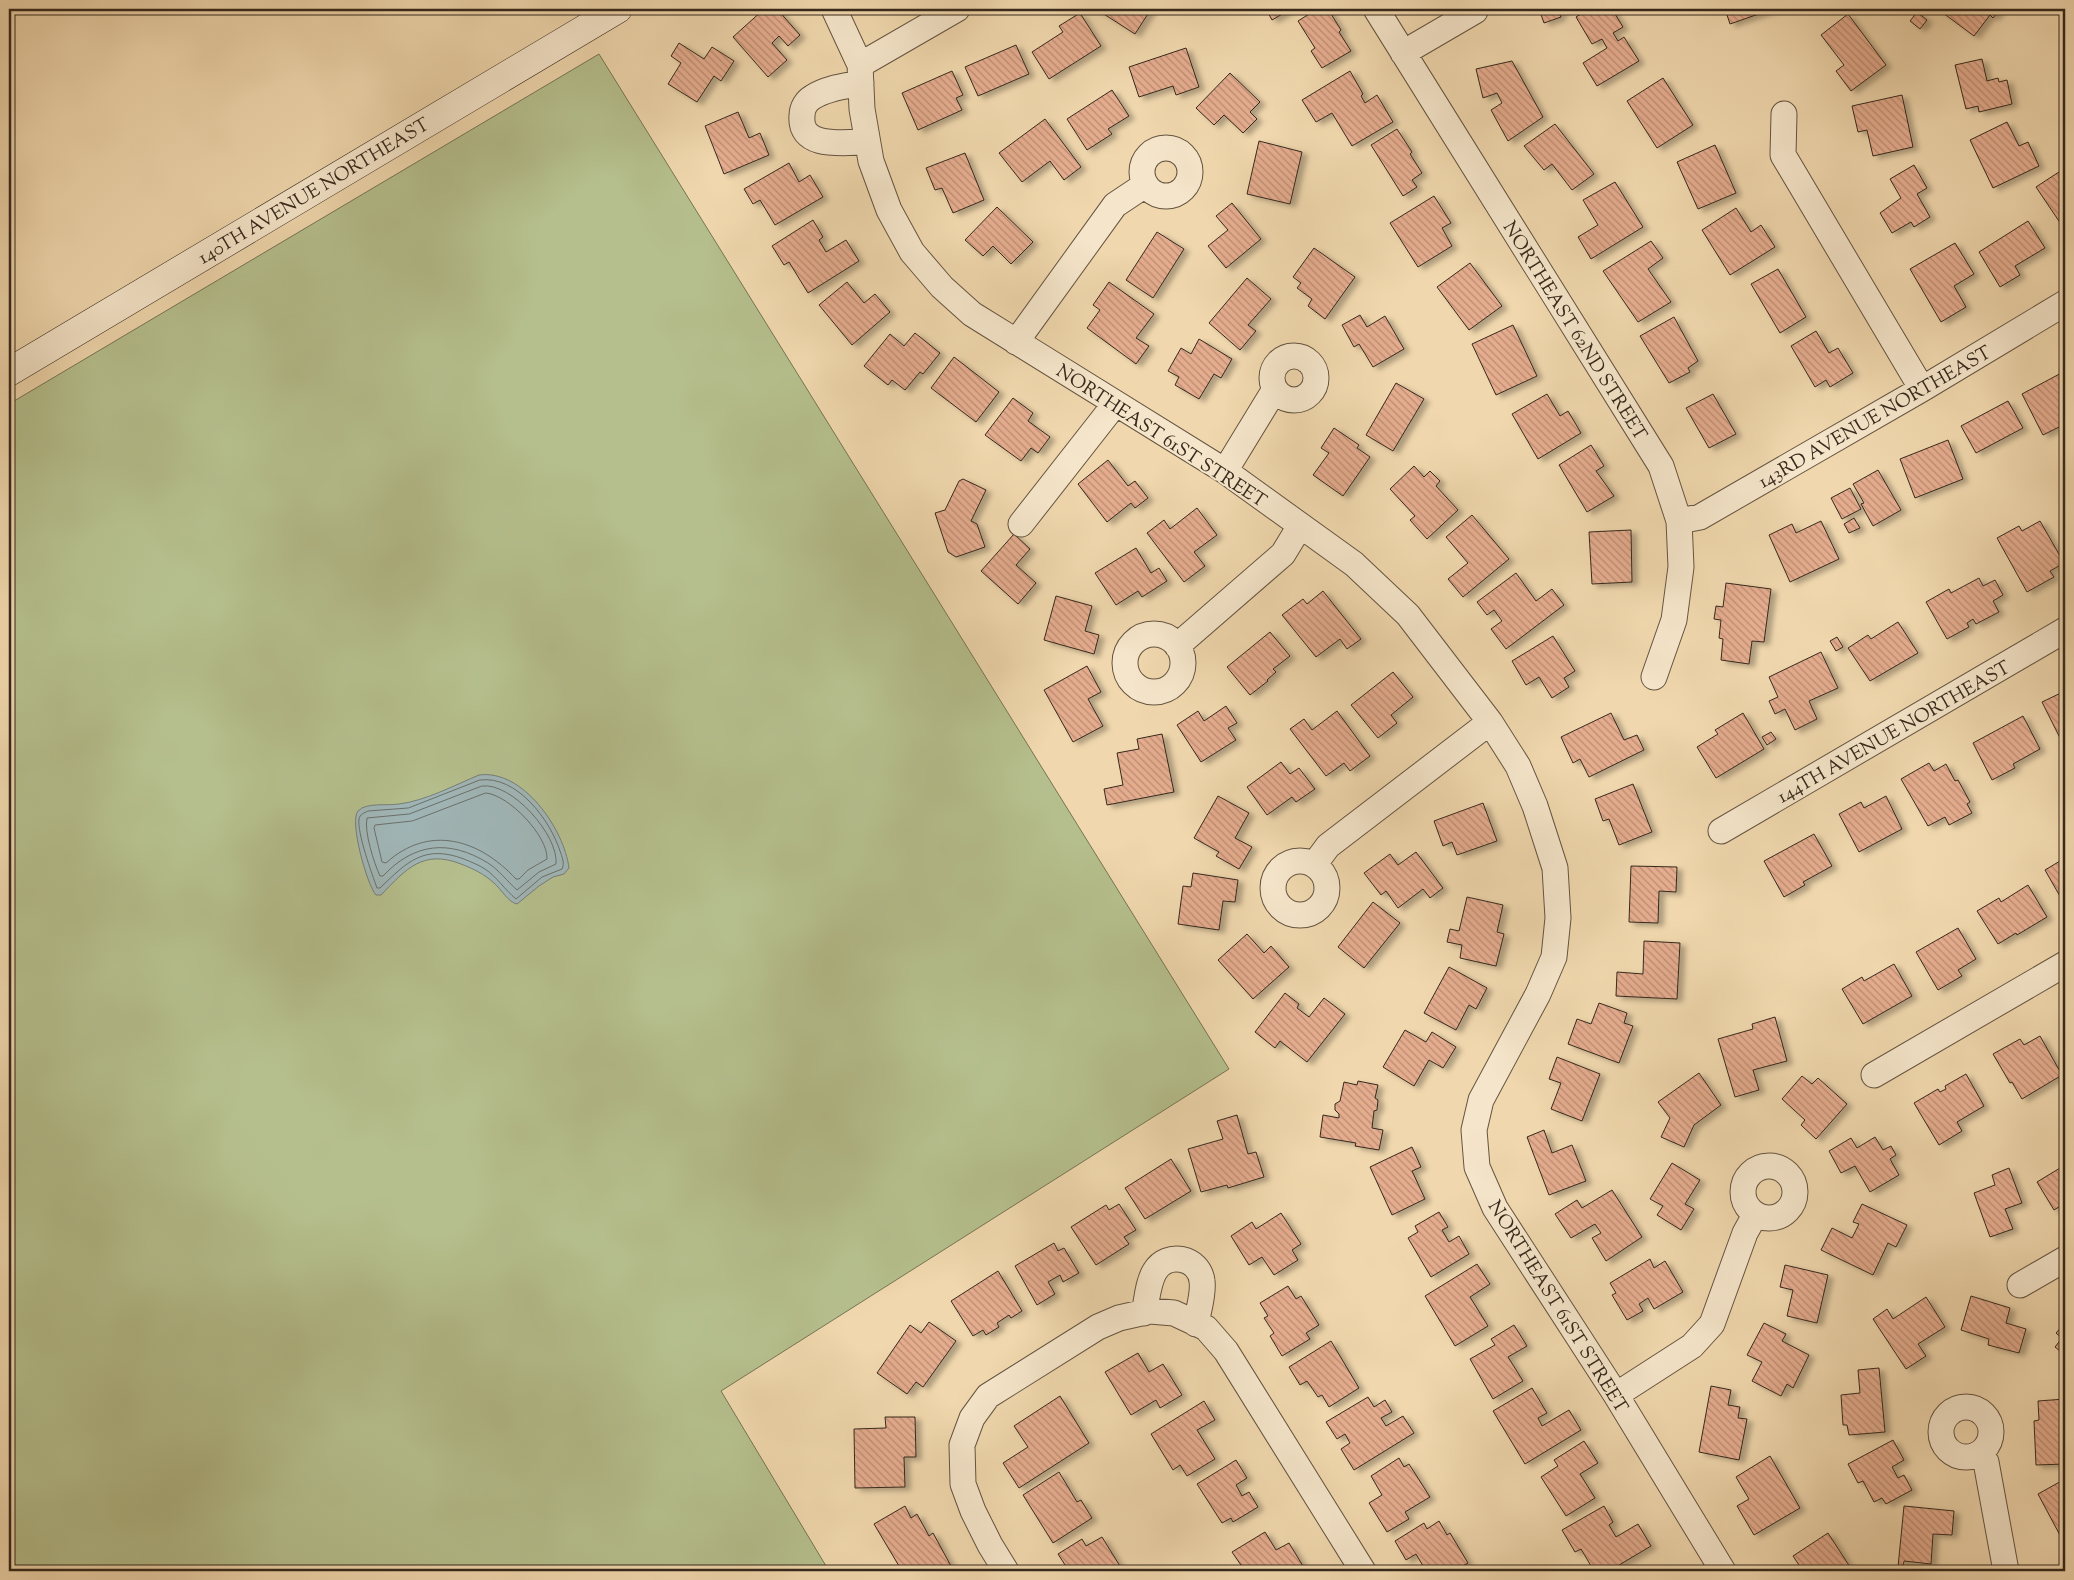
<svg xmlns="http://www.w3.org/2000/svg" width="2074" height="1580" font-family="'Sorts Mill Goudy',serif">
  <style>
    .grass { fill: #b5bf8d; stroke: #767454 }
    .water { fill: #a0b6b7; stroke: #767e79 }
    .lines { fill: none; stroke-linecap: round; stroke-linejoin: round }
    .shore { stroke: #6b706a; stroke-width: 1 }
    .building { fill: url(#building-back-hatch); stroke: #36291c; filter: url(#shadow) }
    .street-casing { stroke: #645440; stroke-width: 27 }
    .secondary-casing { stroke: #36291c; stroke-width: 29 }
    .street { stroke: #f5e5ca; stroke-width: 25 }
    .secondary { stroke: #f5e5ca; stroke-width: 28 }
    .labels { text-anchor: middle; stroke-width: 4; stroke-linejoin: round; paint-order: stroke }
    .street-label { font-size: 19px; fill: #36291c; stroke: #f5e5ca }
  </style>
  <defs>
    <pattern id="building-back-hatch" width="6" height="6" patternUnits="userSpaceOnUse" patternTransform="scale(1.25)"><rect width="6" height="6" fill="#e5ac8e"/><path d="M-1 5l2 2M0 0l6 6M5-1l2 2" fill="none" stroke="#ba8c73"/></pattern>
    <filter id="shadow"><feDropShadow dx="5.5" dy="3" stdDeviation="2.5" flood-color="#0004"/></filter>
  </defs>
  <rect width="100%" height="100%" fill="#f0d7ad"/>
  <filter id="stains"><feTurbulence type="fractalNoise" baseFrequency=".004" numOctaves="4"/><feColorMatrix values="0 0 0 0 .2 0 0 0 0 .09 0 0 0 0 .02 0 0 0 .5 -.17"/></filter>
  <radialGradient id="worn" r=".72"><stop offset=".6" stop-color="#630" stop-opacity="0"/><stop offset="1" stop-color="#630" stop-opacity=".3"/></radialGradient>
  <!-- grass -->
  <path class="grass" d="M599,54L1229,1069L721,1391L829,1571H9V404Z"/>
  <!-- water -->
  <path class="water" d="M479,775C523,769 564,829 569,868L564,874L553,877L539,886L517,904C508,902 502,890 494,883C484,874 474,869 461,864C423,849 406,869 381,895H376C367,885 349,821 358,811C366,802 388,806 399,804C425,801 455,785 479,775Z"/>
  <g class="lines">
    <!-- shore -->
    <path class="shore" d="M480,780C517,775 550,820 560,851C562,857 565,863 562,869L542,877L516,899C505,890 497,877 485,869C479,865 471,862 464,859C424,844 407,862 380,888H377C372,874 357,833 359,819C360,814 364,813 368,811L408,808Z
      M482,786C512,782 559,836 556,864L539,872L517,890C507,881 499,870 488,863C449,839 414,843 383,876H380C374,863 364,832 367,818L409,814Z
      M486,793C509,795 548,836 547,859L528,870L519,879H516C479,839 429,824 386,863L382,862L374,828L375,825L412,821Z"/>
  </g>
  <!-- building -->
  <path class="building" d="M764,9H777L800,35L788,46L779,36L772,43L787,60L768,77L733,37Z
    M1096,9H1151L1135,34Z
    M1266,9H1291L1272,20Z
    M1317,9H1328L1341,30L1339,32L1351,51L1322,68L1311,51L1315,48L1298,21Z
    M1539,9H1569L1559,13L1561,17L1544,23Z
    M1589,9H1612L1623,27L1613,33L1618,41L1624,37L1639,61L1597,86L1583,63L1607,48L1602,39L1592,44L1576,17Z
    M1730,9H1773L1730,24L1726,12L1731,10Z
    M1940,9H2000L1993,18L1990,15L1974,36L1939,10Z
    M1917,12L1927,20L1920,29L1910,21Z
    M1080,13L1101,46L1049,79L1032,52L1063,32L1059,26Z
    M1848,14L1886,65L1851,91L1836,71L1844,65L1821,35Z
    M679,43L704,59L712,47L734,61L721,81L714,76L697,102L668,84L681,63L671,56Z
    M1016,45L1029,74L978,96L965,67Z
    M1186,48L1199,87L1176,95L1173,86L1139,97L1129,67Z
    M1982,59L1987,81L1998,78L1999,82L2007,80L2012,104L1979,112L1978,106L1966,109L1955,65Z
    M1512,61L1543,117L1508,141L1491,110L1502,103L1497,93L1483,98L1476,69Z
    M952,71L963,95L956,98L962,110L918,130L902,93Z
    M1350,71L1363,94L1361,96L1365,103L1377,95L1393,122L1352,146L1332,113L1316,122L1302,100Z
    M1230,73L1260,102L1250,112L1257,119L1243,133L1224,115L1214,125L1196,108Z
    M1663,78L1693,125L1657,148L1627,101Z
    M1112,90L1129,116L1108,129L1112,134L1087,150L1067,119Z
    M1902,95L1913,147L1873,156L1867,130L1858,132L1852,106Z
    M738,112L749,138L760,133L769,155L724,174L705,126Z
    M1045,119L1081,167L1064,180L1050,161L1022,182L999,153Z
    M2007,122L2019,146L2028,142L2039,166L1993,188L1970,140Z
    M1555,124L1594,174L1572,190L1552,164L1544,170L1524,146Z
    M1397,129L1412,152L1410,154L1422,173L1412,180L1417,187L1403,196L1371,145Z
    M1259,141L1302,152L1290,204L1247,194Z
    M1715,145L1736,193L1698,209L1677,162Z
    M965,153L984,200L953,213L942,188L935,190L926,168Z
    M789,163L799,182L810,175L823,197L775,225L760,200L753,204L744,189Z
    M1914,165L1927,188L1917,194L1930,217L1914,227L1911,222L1892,233L1880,213L1901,198L1890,179Z
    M2065,168V230L2036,187Z
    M1615,182L1643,227L1591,259L1578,237L1598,225L1583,200Z
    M1434,196L1451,223L1442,228L1452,246L1418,267L1390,223Z
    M1232,203L1261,239L1226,268L1208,246L1228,230L1216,216Z
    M997,207L1033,242L1011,264L993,246L983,256L965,240Z
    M1736,208L1751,232L1761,225L1775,247L1730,275L1702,230Z
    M813,220L823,237L819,240L826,252L846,240L859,261L808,293L789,262L784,265L772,246Z
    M2028,221L2045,248L2015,266L2020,275L2000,287L1979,252Z
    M1157,232L1184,249L1153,298L1126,280Z
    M1651,241L1663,258L1648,269L1671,302L1638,322L1603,271Z
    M1955,243L1974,274L1954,286L1966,307L1941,322L1910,269Z
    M1314,248L1355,277L1325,319L1308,306L1312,299L1297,288L1301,283L1293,277Z
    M1470,263L1502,306L1469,330L1437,287Z
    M1778,269L1806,317L1780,333L1751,284Z
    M1247,278L1271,299L1248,325L1256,331L1240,350L1209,323Z
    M847,282L864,303L875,294L890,312L852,345L819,305Z
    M1109,282L1154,314L1136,338L1149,346L1136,364L1087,328L1100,310L1093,305Z
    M1360,315L1367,327L1385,316L1404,349L1373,367L1359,344L1354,347L1342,325Z
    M1674,317L1698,361L1688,368L1690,372L1669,383L1640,336Z
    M1513,325L1537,376L1496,395L1472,344Z
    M1816,331L1829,353L1838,348L1853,373L1830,387L1826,380L1815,387L1791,346Z
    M915,333L940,353L923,374L920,372L905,390L892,380L888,385L864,366L890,334L904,346Z
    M1199,339L1232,359L1221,378L1214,374L1199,399L1175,385L1179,377L1168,371L1181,348L1191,354Z
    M954,357L999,392L976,422L931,388Z
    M2065,371V424L2043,435L2022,394Z
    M1396,383L1424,399L1393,451L1366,435Z
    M1547,394L1560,416L1568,411L1581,433L1538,459L1512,414Z
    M1713,394L1736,434L1709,448L1686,408Z
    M1013,398L1033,413L1028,421L1050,437L1038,453L1031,448L1021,461L985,435Z
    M2008,401L2023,428L1976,453L1961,426Z
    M1334,428L1359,445L1357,448L1370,457L1343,496L1313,475L1329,453L1321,448Z
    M1948,440L1963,479L1915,498L1900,459Z
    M1591,445L1604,466L1596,471L1614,496L1587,512L1559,465Z
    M1108,460L1128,486L1135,481L1148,498L1135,508L1131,503L1107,522L1078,484Z
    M1414,466L1424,477L1430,471L1440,481L1436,486L1458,510L1427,539L1410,520L1415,516L1390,489Z
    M1878,470L1901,510L1873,526L1861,504L1864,503L1853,484Z
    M963,479L986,490L971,521L977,524L985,547L956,557L948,552L935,513L945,510L959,481Z
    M1850,488L1861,509L1842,519L1831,498Z
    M1197,508L1217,535L1194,552L1205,566L1184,582L1147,533L1164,520L1170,529Z
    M1472,515L1509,559L1463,597L1448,579L1468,563L1446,537Z
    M1854,518L1860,528L1849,533L1844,524Z
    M1821,521L1839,559L1790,582L1769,535L1792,524L1796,533Z
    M2040,521L2064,563L2050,571L2054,577L2027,592L1997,538L2019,526L2022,531Z
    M1631,530L1632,582L1592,584L1589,532Z
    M1014,534L1030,549L1016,565L1036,583L1018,604L981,571Z
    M1136,548L1151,573L1159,568L1167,581L1142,597L1138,591L1116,605L1095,573Z
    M1516,573L1536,601L1552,589L1564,605L1506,649L1491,629L1502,621L1494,610L1487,615L1477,602Z
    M1979,578L1983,586L1995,580L2003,595L1993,601L1999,612L1976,624L1973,619L1967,623L1969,627L1947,639L1926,602L1949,589L1951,593Z
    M1726,583L1771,589L1764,642L1752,641L1749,664L1721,660L1723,639L1719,638L1721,620L1714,619L1716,606L1723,607Z
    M1323,591L1361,639L1347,649L1340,639L1316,657L1282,615L1303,599L1307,604Z
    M1056,596L1092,606L1085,631L1099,635L1094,654L1044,640Z
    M1898,622L1918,653L1870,681L1848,648L1868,635L1871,639Z
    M1270,632L1290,656L1273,669L1276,672L1267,680L1268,681L1250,695L1227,667Z
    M1553,636L1575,671L1564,678L1569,687L1552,698L1539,677L1526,685L1512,661Z
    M1837,637L1843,647L1836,651L1830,641Z
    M1821,652L1838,688L1809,701L1817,719L1795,730L1785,709L1775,714L1769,701L1778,697L1769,677Z
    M1087,666L1101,692L1088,699L1103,726L1073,742L1044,690Z
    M1393,672L1413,697L1391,715L1397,723L1378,738L1351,705Z
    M2065,691V748L2042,702Z
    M1226,706L1237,723L1228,728L1236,740L1201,762L1177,725L1198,711L1204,721Z
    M1337,711L1370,756L1350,771L1344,763L1326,776L1290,729L1304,719L1312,730Z
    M1611,713L1624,740L1637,735L1644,750L1589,777L1580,759L1573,763L1561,737Z
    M1743,713L1764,749L1716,778L1697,747L1718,734L1715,730Z
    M2023,716L2040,749L2013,764L2015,768L1992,780L1973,743Z
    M1771,732L1776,739L1767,745L1762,737Z
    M1162,734L1174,792L1107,805L1104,789L1123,785L1117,753L1139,749L1137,739Z
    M1281,762L1290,774L1299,768L1315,789L1296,802L1292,797L1267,815L1247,787Z
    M1929,763L1934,771L1946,764L1955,781L1958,780L1970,802L1967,804L1972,813L1949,825L1945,817L1928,826L1901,779Z
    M1633,784L1652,832L1619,845L1609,819L1603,821L1595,799Z
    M1218,796L1249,813L1235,838L1252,847L1239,869L1216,856L1219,852L1194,838Z
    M1886,796L1902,829L1859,852L1839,814L1861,802L1864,808Z
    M1483,803L1497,841L1457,855L1452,842L1443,846L1434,821Z
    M1814,834L1832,866L1803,882L1805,885L1784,897L1764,861Z
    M1416,852L1443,888L1430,898L1423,889L1398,908L1386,891L1381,895L1364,873L1390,854L1398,865Z
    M2065,858V905L2045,870Z
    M1631,866L1677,867L1676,892L1659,891L1658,923L1629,922Z
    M1193,873L1238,880L1235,902L1223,901L1219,930L1178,924L1183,886L1191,887Z
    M2028,885L2047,917L2017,935L2016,933L1998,944L1977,911L1999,898L2001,902Z
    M1467,897L1503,905L1497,932L1504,934L1496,966L1460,958L1462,945L1447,942L1450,929L1459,931Z
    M1373,902L1400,923L1364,968L1338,947Z
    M1958,928L1976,959L1958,970L1962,976L1938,990L1916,952Z
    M1247,934L1264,953L1271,946L1289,967L1253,999L1218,960Z
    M1644,941L1680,943L1677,999L1616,996L1617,972L1643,974Z
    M1894,964L1912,996L1863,1024L1842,989L1862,977L1864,981Z
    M1449,967L1487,988L1476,1009L1469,1005L1456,1030L1424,1013Z
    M1285,993L1299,1004L1297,1008L1309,1017L1324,998L1345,1014L1307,1062L1280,1041L1275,1048L1255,1032Z
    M1599,1003L1627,1013L1624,1023L1633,1026L1619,1063L1568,1044L1577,1019L1591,1024Z
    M1775,1017L1787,1061L1753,1070L1759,1090L1735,1097L1718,1039L1753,1029L1752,1024Z
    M1405,1030L1426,1042L1432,1032L1456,1047L1443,1068L1429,1060L1414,1086L1383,1067Z
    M2040,1036L2062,1075L2022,1099L2012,1082L2010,1083L1993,1054L2020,1039L2024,1045Z
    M1557,1057L1600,1074L1582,1121L1551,1109L1561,1083L1549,1079Z
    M1699,1073L1721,1105L1694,1125L1684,1147L1661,1137L1670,1118L1658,1102Z
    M1966,1074L1984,1106L1957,1122L1962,1131L1939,1145L1914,1103L1938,1089L1940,1092L1946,1089L1945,1086Z
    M1802,1076L1812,1084L1818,1078L1847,1104L1816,1139L1801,1125L1805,1120L1782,1099Z
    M1358,1081L1378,1085L1375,1098L1378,1100L1377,1110L1374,1111L1372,1128L1383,1130L1379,1150L1355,1146L1356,1143L1320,1137L1323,1115L1339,1118V1114L1335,1110V1104L1340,1101L1344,1082L1357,1085Z
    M1237,1115L1248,1154L1256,1152L1264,1177L1228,1188L1227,1185L1201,1192L1188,1149L1223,1139L1217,1121Z
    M1544,1130L1552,1153L1572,1145L1586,1181L1549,1195L1527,1137Z
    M1875,1137L1883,1150L1891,1146L1896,1155L1890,1159L1899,1175L1870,1192L1855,1166L1841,1173L1829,1151L1851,1138L1857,1148Z
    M1412,1147L1421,1167L1412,1171L1425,1199L1392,1215L1370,1167Z
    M1171,1159L1191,1191L1145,1219L1125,1188Z
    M1672,1163L1700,1180L1685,1204L1694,1209L1681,1230L1657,1215L1663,1206L1650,1199Z
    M2065,1165V1203L2054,1210L2037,1182Z
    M2009,1168L2022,1203L2005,1209L2013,1229L1990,1237L1974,1193L1995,1185L1992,1175Z
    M1612,1190L1642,1237L1606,1261L1592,1238L1601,1233L1595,1224L1571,1238L1555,1214L1577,1200L1582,1208Z
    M1119,1204L1136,1230L1124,1237L1129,1244L1096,1265L1071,1227L1106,1205L1109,1210Z
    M1862,1204L1907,1225L1896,1247L1888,1243L1873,1275L1821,1250L1832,1228L1852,1238L1859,1224L1853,1222Z
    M1439,1212L1448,1227L1442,1230L1449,1242L1459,1236L1469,1254L1431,1277L1408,1238L1418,1232L1415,1226Z
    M1281,1213L1301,1244L1292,1250L1298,1260L1274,1275L1262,1257L1249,1265L1231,1236L1252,1222L1256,1229Z
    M1054,1243L1058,1251L1064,1248L1079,1273L1063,1282L1060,1275L1048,1282L1055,1294L1037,1305L1015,1266Z
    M1650,1259L1654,1268L1665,1261L1683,1292L1654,1309L1648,1298L1639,1304L1643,1311L1627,1320L1612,1295L1616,1293L1610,1283Z
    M1477,1264L1490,1284L1470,1297L1488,1326L1455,1346L1425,1296Z
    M1785,1265L1828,1275L1817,1323L1787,1316L1793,1290L1780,1287Z
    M998,1271L1022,1311L1011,1318L1009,1315L997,1323L999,1327L986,1335L983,1330L973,1336L951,1301Z
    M1288,1286L1296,1299L1301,1296L1319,1325L1306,1333L1310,1339L1282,1356L1270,1336L1274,1333L1264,1318L1268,1316L1260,1303Z
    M1971,1296L2010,1308L2006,1323L2026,1329L2019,1353L1988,1345L1989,1339L1961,1330Z
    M1926,1297L1945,1327L1918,1344L1926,1356L1906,1369L1873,1319L1887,1309L1893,1319Z
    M929,1322L956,1341L923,1387L916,1382L907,1394L877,1373L910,1325L921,1333Z
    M1764,1323L1786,1334L1782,1341L1809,1355L1793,1388L1787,1384L1781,1396L1752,1381L1762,1362L1747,1355Z
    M2065,1323V1355L2055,1347L2062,1338L2056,1333Z
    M1514,1325L1527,1346L1508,1357L1523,1381L1493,1399L1470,1359L1495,1345L1491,1339Z
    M1331,1341L1359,1388L1329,1407L1322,1395L1318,1397L1307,1381L1300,1385L1289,1367Z
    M1138,1353L1149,1372L1163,1364L1182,1395L1160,1408L1156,1400L1131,1415L1105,1372Z
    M1879,1368L1885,1432L1849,1435L1847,1425H1843L1841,1395L1860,1393L1858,1370Z
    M1711,1386L1731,1390L1728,1405L1740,1407L1738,1418L1747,1419L1739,1460L1699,1452Z
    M1532,1388L1547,1413L1538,1418L1542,1426L1569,1410L1581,1430L1525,1464L1493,1411Z
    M1060,1396L1089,1443L1019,1488L1003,1463L1028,1447L1014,1426Z
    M1368,1397L1374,1407L1385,1400L1392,1412L1381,1418L1386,1426L1403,1416L1414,1433L1354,1470L1341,1449L1350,1443L1345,1434L1337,1439L1326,1422Z
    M2065,1399V1464L2036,1465L2034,1421L2039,1420L2038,1401Z
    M1204,1401L1215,1420L1197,1430L1215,1459L1187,1476L1180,1465L1173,1470L1151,1434Z
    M885,1417H915L916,1457H904L905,1487L855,1488L854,1429L886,1428Z
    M1893,1440L1904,1460L1892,1467L1898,1478L1904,1475L1912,1490L1886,1504L1882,1498L1874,1502L1863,1481L1858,1483L1848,1464Z
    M1584,1441L1598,1463L1580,1474L1595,1498L1566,1516L1541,1477L1558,1466L1554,1460Z
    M1770,1456L1800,1508L1754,1535L1737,1506L1749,1499L1736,1477Z
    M1399,1458L1404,1467L1409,1464L1430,1497L1405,1512L1409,1519L1387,1532L1369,1503L1382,1495L1371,1476Z
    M1236,1460L1247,1478L1236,1485L1242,1496L1249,1492L1258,1507L1233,1522L1231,1518L1222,1523L1197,1484Z
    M1059,1472L1077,1502L1081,1500L1092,1518L1053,1543L1023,1495Z
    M2065,1479V1537L2062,1539L2038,1494Z
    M905,1506L911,1518L917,1514L929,1536L933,1533L951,1566L942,1571H902L874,1524Z
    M1604,1506L1613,1522L1609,1525L1616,1537L1638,1524L1651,1546L1609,1571H1594L1581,1549L1575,1552L1562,1530Z
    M1904,1506L1954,1511L1952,1535L1933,1534L1931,1564L1904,1561L1903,1568L1898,1567Z
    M1439,1521L1447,1535L1450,1533L1468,1563L1454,1571H1426L1416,1554L1406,1560L1395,1541L1424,1523L1427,1529Z
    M1265,1532L1276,1550L1289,1543L1306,1571H1245L1232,1552Z
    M1828,1533L1850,1567L1846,1571H1803L1793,1556Z
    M1102,1537L1123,1571H1069L1058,1554L1082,1539L1086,1546Z"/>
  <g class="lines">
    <!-- street casing -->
    <g class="street-casing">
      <path id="street" d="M834,9L860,65L862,109L871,161L889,210L912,252L942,287L972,314L1225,471L1354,564L1408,615L1490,722L1518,766L1535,806L1555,868L1558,918L1554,957L1538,994L1481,1100L1474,1130L1477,1167L1495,1208L1616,1395L1723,1571
        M1376,9L1661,466L1679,521L1681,567L1674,620L1654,677
        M1403,53L1475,11
        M860,65L957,9
        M861,83C846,86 826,88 813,97C806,101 802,108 802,116C799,150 846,142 867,142
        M1784,114L1783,155L1922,389
        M1142 172a24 24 0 1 1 48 0a24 24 0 1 1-48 0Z
        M1016,342L1115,205L1145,185
        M1272 378a22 22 0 1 1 44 0a22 22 0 1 1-44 0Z
        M1225,471L1272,394L1276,391
        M1679,521L1700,517L1922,389L2065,303
        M1021,524L1115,404
        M1125 663a29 29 0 1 1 58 0a29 29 0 1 1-58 0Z
        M1177,646L1283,554L1300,526
        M1721,831L2065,630
        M1273 888a27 27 0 1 1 54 0a27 27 0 1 1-54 0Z
        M1314,865L1328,846L1490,722
        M1874,1075L2065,964
        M1743 1192a26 26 0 1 1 52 0a26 26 0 1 1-52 0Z
        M2020,1285L2065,1259
        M1144,1313C1147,1300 1148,1282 1155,1271C1167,1251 1199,1257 1202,1281C1204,1294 1198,1311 1196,1324
        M1616,1395L1692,1346L1712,1324L1745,1233L1755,1215
        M1941 1432a25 25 0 1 1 50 0a25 25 0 1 1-50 0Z
        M1979,1454L1986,1462L2006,1571
        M1006,1571L990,1545L973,1511L963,1484L962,1445L972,1418L988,1396L1098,1327L1119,1318L1150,1311L1174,1313L1206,1328L1226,1351L1363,1571"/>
    </g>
    <!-- secondary casing -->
    <g class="secondary-casing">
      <path id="secondary" d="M9,372L618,9"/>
    </g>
    <!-- street -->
    <use href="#street" class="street"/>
    <!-- secondary -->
    <use href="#secondary" class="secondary"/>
  </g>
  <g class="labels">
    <!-- street labels -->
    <g class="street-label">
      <text transform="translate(313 190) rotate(-31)" y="7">140TH AVENUE NORTHEAST</text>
      <text transform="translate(1576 330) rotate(58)" y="7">NORTHEAST 62ND STREET</text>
      <text transform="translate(1874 416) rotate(-30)" y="7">143RD AVENUE NORTHEAST</text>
      <text transform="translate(1162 435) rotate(33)" y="7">NORTHEAST 61ST STREET</text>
      <text transform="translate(1893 731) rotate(-30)" y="7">144TH AVENUE NORTHEAST</text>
      <text transform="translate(1559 1306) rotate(58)" y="7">NORTHEAST 61ST STREET</text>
    </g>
  </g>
  <!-- margin -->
  <rect width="2074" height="1580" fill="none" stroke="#f0d7ad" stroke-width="30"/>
  <rect x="10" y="10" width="2054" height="1560" fill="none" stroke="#36291c" stroke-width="2.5"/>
  <rect x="15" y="15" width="2044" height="1550" fill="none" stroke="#36291c"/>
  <rect width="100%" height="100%" filter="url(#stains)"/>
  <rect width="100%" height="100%" fill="url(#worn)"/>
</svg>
